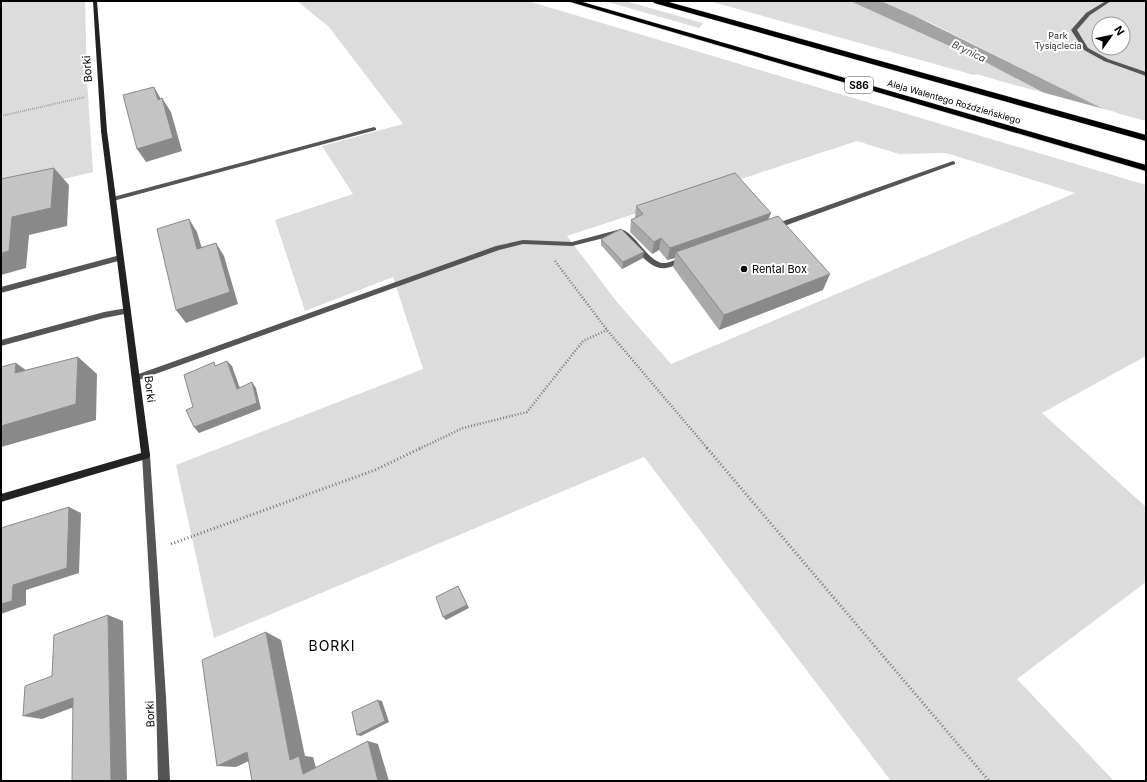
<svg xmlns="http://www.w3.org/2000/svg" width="1147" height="782" font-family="Inter,sans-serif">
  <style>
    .green { fill: #dcdcdc; fill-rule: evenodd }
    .water { fill: #a3a3a3 }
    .pier { fill: #fff }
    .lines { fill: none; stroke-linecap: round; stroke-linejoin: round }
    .highway-casing { stroke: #dbdbdb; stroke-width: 1 }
    .path-far2 { stroke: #777; stroke-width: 2; stroke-dasharray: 0.5 1.5; stroke-linecap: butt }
    .path-far1 { stroke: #777; stroke-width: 2.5; stroke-dasharray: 1 2; stroke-linecap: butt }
    .path { stroke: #777; stroke-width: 3; stroke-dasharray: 1 2.5; stroke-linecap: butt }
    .lane { fill: #555; fill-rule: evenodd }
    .street { fill: #555; fill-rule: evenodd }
    .secondary { fill: #222; fill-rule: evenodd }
    .highway { fill: #000; fill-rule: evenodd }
    .wall { fill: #a9a9a9 }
    .shaded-wall { fill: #898989 }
    .building { fill: #c4c4c4; stroke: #898989 }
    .poi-dot { fill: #000; stroke: #fff; stroke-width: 1.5 }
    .labels { text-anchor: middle; stroke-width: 4; stroke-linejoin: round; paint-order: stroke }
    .far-park-label { font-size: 9px; fill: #333; stroke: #fff }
    .far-street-label { font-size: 9px; fill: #000; stroke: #fff }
    .far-water-label { font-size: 10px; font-style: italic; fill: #444; stroke: #fff }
    .shield { fill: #fff; stroke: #4c4c4c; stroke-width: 1 }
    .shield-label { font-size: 10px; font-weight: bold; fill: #000 }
    .street-label { font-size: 11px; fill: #000; stroke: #fff }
    .poi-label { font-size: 11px; fill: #000; stroke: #fff; text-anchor: start }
    .near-neighbourhood-label { font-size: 14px; letter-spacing: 1px; fill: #000; stroke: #fff }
  </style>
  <rect width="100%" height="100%" fill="#fff"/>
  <!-- green -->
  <path class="green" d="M1,1H85L87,80L93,172L1,194Z
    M297,1H528L1146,185V356L1042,413L1146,507V582L1017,679L1114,781H891L644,457L214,638L176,465L423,369L393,277L305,311L275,220L353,194L322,146L403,124L329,27ZM857,141L899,154L946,153L1075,193L671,364L617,302L567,236Z
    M604,1H625L703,23L699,28Z
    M709,1H850L987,63L1043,93L976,74L974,75Z
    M881,1H1146V121L1105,110L929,22ZM1099,24H1123V48H1099Z"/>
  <!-- water -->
  <path class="water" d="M850,1H881L915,16L1146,130V147L987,63Z"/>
  <!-- pier -->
  <path class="pier" d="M1034,90L1115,112L1146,128V149Z"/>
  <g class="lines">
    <!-- highway casing -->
    <g class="highway-casing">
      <path id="highway" d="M567,1H579L1146,165V171Z
        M653,1H665L1146,135V141L654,3Z"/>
    </g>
    <!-- path-far2 -->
    <path class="path-far2" d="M1,116L85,97"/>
    <!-- path-far1 -->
    <path class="path-far1" d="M555,261L607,330L708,449
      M419,449L463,428L527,412L583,341L607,330"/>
    <!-- path -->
    <path class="path" d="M707,448L989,781
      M171,544L375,470L421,448"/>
    <!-- lane -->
    <path class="lane" d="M1106,1H1111L1090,15L1077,30L1088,48L1108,59L1146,72V76L1104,61L1084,50L1071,30L1086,13Z
      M374,127L376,128V130L113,201L110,199L113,197Z
      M953,161L955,162V164L776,229H774L771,227L772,225Z
      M621,229C637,234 649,265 666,263C672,262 678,258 684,256L687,259L686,261C680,263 673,267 666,268C647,271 634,243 620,234L572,246L523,244L499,250L136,381L133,380L132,378L133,376L496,246L523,240L572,242Z
      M120,255L122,256L123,258L122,260L1,293V287Z
      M127,308L131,311L130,313L104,318L1,346V340L104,312Z"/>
    <!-- street -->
    <path class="street" d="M146,451L149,452L150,455L166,697L170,781H158L156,697L142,455L143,452Z"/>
    <!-- secondary -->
    <path class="secondary" d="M93,1H97L107,131L150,455L149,458L146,459L1,502V494L141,453L101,131Z"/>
    <!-- highway -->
    <use href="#highway" class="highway"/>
  </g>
  <!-- wall -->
  <path class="wall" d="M636,206L769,219L823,290L719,330L673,267L675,258L667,260L659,250L652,254L630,232L631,220L635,218Z
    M601,239L643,258L622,269L601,245Z"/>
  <!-- shaded-wall -->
  <path class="shaded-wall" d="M154,87L162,101L158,100Z
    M162,98L171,112L182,151L146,162L137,149Z
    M54,168L69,185L67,226L29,235L26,268L1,275V253L12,217Z
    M771,213L766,225L676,252L675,258L667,260L670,248Z
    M189,219L197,232L206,262L197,249Z
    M661,238L659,250L652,254L654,242Z
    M216,243L224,256L238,304L186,323L176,310Z
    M644,252L643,258L622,269L623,262Z
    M830,274L823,290L719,330L724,315Z
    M78,357L97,374L96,420L1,447V426Z
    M227,361L232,366L242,394L237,389Z
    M16,363L38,379L15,373Z
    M252,382L256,388L261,409L199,433L194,427Z
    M69,507L81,513L79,573L26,590V605L1,614V604L13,585Z
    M458,586L469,608L446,620L443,617Z
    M108,615L123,621L127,781H111Z
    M266,632L281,640L305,756L313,757L318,775L303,774L290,760Z
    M73,698L90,701L42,719L23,716Z
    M378,700L382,701L389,722L361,736L357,735Z
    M368,741L378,744L389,781H378Z
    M247,752L264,754L236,767L217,766Z"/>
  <!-- building -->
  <path class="building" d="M154,87L158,100L162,98L173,138L137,149L123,95Z
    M54,168L51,208L12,217L9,251L1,253V179Z
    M735,173L771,213L670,248L661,238L654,242L631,220L643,214L636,206Z
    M778,216L830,274L724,315L676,252Z
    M189,219L197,249L216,243L230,292L176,310L157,229Z
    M621,229L644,252L623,262L601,239Z
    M78,357L76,404L1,426V367L16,363L15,373Z
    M227,361L237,389L252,382L257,403L194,427L186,410L193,407L184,375L214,362L215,366Z
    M69,507L67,568L13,585L12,601L1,604V528Z
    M458,586L467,605L443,617L436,597Z
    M108,615L111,781H72L73,698L23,716L25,686L52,676L54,635Z
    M266,632L290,760L299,756L303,774L368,741L378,781H252L247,752L217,766L202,660Z
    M378,700L385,721L357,735L352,712Z"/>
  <!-- markers -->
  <circle class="poi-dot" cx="744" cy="269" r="4"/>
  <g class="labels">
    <!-- far-park labels -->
    <g class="far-park-label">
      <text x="1058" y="39">Park<tspan x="1058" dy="10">Tysiąclecia</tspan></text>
    </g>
    <!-- far-street labels -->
    <g class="far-street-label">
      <text transform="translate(954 102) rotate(16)" y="3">Aleja Walentego Roździeńskiego</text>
    </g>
    <!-- far-water labels -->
    <g class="far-water-label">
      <text transform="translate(969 51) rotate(26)" y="4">Brynica</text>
    </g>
    <!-- shield labels -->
    <rect class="shield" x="845" y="77" width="28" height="16" rx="3"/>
    <g class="shield-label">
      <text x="859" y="89">S86</text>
    </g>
    <!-- street labels -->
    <g class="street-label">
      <text transform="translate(87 69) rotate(-94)" y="4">Borki</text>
      <text transform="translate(150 389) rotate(83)" y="4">Borki</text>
      <text transform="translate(150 714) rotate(-92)" y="4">Borki</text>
    </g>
    <!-- poi labels -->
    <g class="poi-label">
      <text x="752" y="273">Rental Box</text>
    </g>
    <!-- near-neighbourhood labels -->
    <g class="near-neighbourhood-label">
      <text x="332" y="651">BORKI</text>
    </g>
  </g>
  <!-- border -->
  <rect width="1147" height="782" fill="none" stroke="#000000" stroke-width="4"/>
  <!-- north arrow -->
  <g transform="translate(1111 36) rotate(57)"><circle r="19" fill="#ffffff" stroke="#999999"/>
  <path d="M0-3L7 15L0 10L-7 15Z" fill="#000000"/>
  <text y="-6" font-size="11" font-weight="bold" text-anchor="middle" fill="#000000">N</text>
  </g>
</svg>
